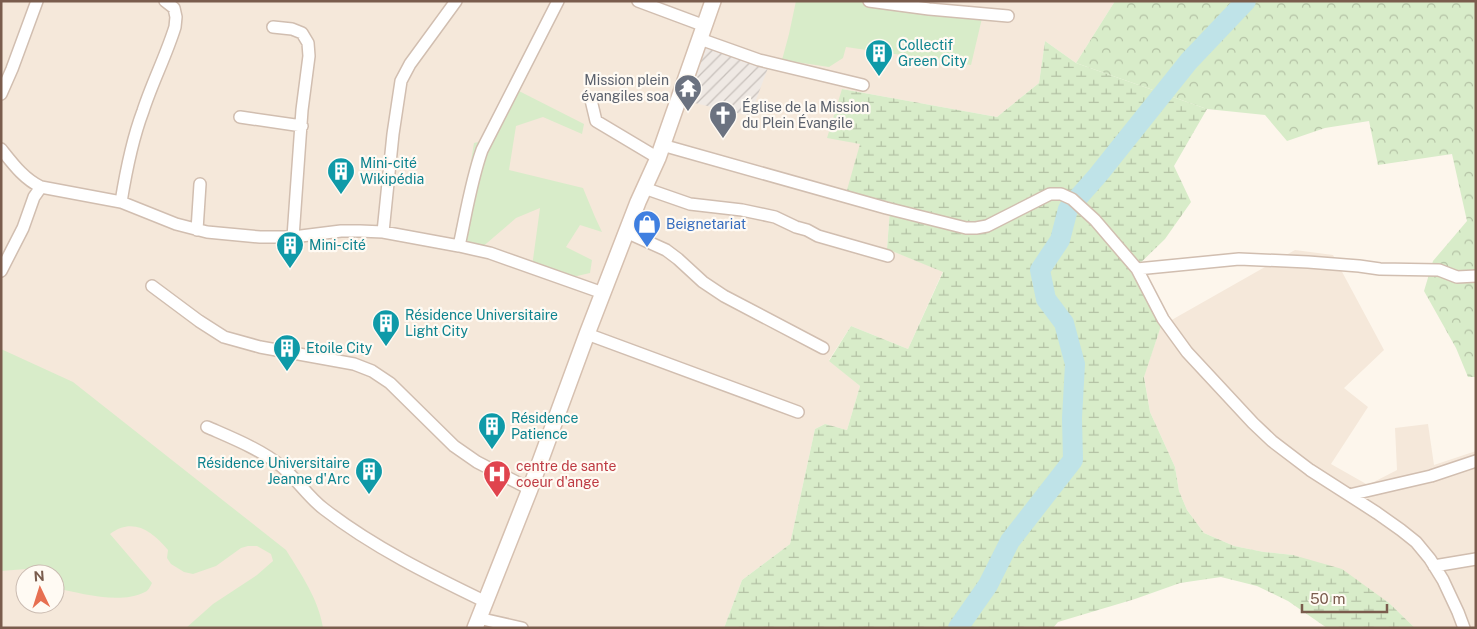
<svg xmlns="http://www.w3.org/2000/svg" width="1477" height="629" font-family="'Public Sans',sans-serif">
  <style>
    .residential { fill: #f5e8da; fill-rule: evenodd }
    .industrial { fill: url(#industrial-furrows) }
    .grass { fill: #d8ecc9 }
    .forest { fill: url(#forest-crowns) }
    .wetland { fill: url(#wetland-marsh) }
    .lines { fill: none; stroke-linecap: round; stroke-linejoin: round }
    .river { stroke: #bfe3e8; stroke-width: 20 }
    .minor-casing { stroke: #d1beb0; stroke-width: 14 }
    .secondary-casing { stroke: #d6c0b0; stroke-width: 18 }
    .minor { stroke: #fff; stroke-width: 11 }
    .secondary { stroke: #fff; stroke-width: 15 }
    .labels { text-anchor: middle; stroke-width: 4.5; stroke-linejoin: round; paint-order: stroke }
    .culture-label { font-size: 14px; fill: #0d838f; stroke: #fffaf3; text-anchor: start }
    .worship-label { font-size: 14px; fill: #5b616d; stroke: #fffaf3; text-anchor: end }
    .shop-label { font-size: 14px; fill: #366cbe; stroke: #fffaf3; text-anchor: start }
    .health-label { font-size: 14px; fill: #be3a42; stroke: #fffaf3; text-anchor: start }
  </style>
  <defs>
    <pattern id="industrial-furrows" width="10" height="10" patternUnits="userSpaceOnUse" patternTransform="scale(1.25)"><rect width="10" height="10" fill="#efe9e4"/><path d="M-1 1l2-2M0 10L10 0M9 11l2-2" fill="none" stroke="#c7c0bb"/></pattern>
    <pattern id="forest-crowns" width="20" height="18" patternUnits="userSpaceOnUse" patternTransform="scale(1.25)"><rect width="20" height="18" fill="#d8ecc9"/><path d="M2 6a3 3 0 1 1 6 0M12 15a3 3 0 1 1 6 0" fill="none" stroke="#b4c2a5"/></pattern>
    <pattern id="wetland-marsh" width="20" height="14" patternUnits="userSpaceOnUse" patternTransform="scale(1.25)"><rect width="20" height="14" fill="#d8ecc9"/><path d="M1 5h8M5 5V1M11 12h8M15 12V8" fill="none" stroke="#b4c2a5"/></pattern>
  </defs>
  <rect width="100%" height="100%" fill="#fdf6ec"/>
  <!-- residential -->
  <path class="residential" d="M1,1H1115L1076,63L1045,41L1039,83L997,117L842,89L860,144L890,208L887,249L943,271L908,349L851,326L829,360L860,386L847,430L825,424L815,429L790,544L742,580L724,628H1ZM25,574H55V604H25Z
    M1295,250L1333,255L1384,350L1344,388L1368,407L1331,464L1368,485L1397,470L1395,428L1428,424L1434,465L1476,451V628H1415L1389,603L1293,555L1264,552L1234,546L1204,533L1187,510L1179,491L1175,467L1150,412L1144,376L1161,326Z"/>
  <!-- industrial -->
  <path class="industrial" d="M706,43L768,68L750,116L686,101Z"/>
  <!-- grass -->
  <path class="grass" d="M796,1H877L983,14L971,65L846,47L843,58L829,67L782,60L789,34Z
    M517,90L584,124L582,134L543,117L516,126L509,170L583,188L595,217L602,232L580,225L566,247L592,260L590,273L564,279L532,267L540,208L516,218L480,249L467,244L455,231L467,186L474,143L495,138Z
    M1,349L73,382L286,550C301,574 319,600 323,628H186L213,604L257,575L273,561L271,554L257,546H248L241,548L216,566L193,574L184,572L171,564L167,558L168,550C152,531 133,517 110,534L152,583C150,587 148,591 145,592C119,605 81,593 55,588V574H33L26,569L1,571Z"/>
  <!-- forest -->
  <path class="forest" d="M1115,1H1476V377H1468L1456,348L1424,291L1433,261L1467,221L1452,154L1378,165L1369,121L1325,128L1287,141L1265,115L1207,109L1076,63Z"/>
  <!-- wetland -->
  <path class="wetland" d="M1045,41L1076,63L1207,109L1174,166L1191,202L1165,239L1131,272L1161,326L1144,377L1150,412L1175,467L1179,491L1187,510L1204,533L1234,546L1264,552L1293,555L1342,569L1389,603L1415,628H1327L1288,601L1257,586L1221,577L1180,583L1135,599L1058,622L1053,628H724L742,580L790,544L815,429L825,424L847,430L860,386L829,361L851,326L908,349L943,272L887,249L890,208L845,197L860,144L827,138L842,89L997,117L1039,83Z"/>
  <g class="lines">
    <!-- river -->
    <path class="river" d="M958,628L988,585L1010,541L1073,460L1072,418L1075,364L1064,323L1046,299L1040,270L1060,240L1068,209L1098,175L1189,61L1246,1"/>
    <!-- minor casing -->
    <g class="minor-casing">
      <path id="minor" d="M638,1L705,26
        M869,1L929,9L1008,16
        M273,27L292,29L302,33L308,43L309,56L302,110L293,237
        M700,39L759,60L863,85
        M1,94L12,69L37,1
        M591,100L596,121L658,158
        M240,117L302,126
        M662,145L886,208L966,228H976L987,226L1050,194H1061L1072,199L1095,220L1137,269L1163,319L1187,352L1253,423L1272,441L1310,470L1377,513L1401,530L1416,542L1430,559L1443,580L1458,612L1464,628
        M1,149C13,164 24,179 41,187L121,202L176,224L207,232L260,237H293L341,231H360L383,232L459,246L490,253L603,293
        M644,188L690,204L742,210L775,217L796,227L807,230L818,236L888,256
        M121,202C126,171 132,140 143,111C152,83 166,56 175,27L176,17L174,8L165,1
        M197,230L200,184
        M383,232L393,134L401,81L410,64L456,1
        M626,232L666,250L678,259L703,282L724,296L823,348
        M459,246C466,214 471,181 482,150L558,1
        M1137,269L1239,259L1308,262L1359,266L1380,269L1439,270L1457,277L1476,276
        M1,271L23,228L34,197L41,187
        M152,286L199,321L224,337L260,347L354,364L372,371L390,383L454,446L477,462L530,489
        M587,334L798,412
        M207,427C232,438 260,449 281,466C297,479 308,497 324,509C373,547 430,575 486,602
        M1349,495L1431,476L1476,461
        M1434,566L1476,559
        M478,618L522,628"/>
    </g>
    <!-- secondary casing -->
    <g class="secondary-casing">
      <path id="secondary" d="M475,628L530,489L587,334L638,202L658,158L713,1"/>
    </g>
    <!-- minor -->
    <use href="#minor" class="minor"/>
    <!-- secondary -->
    <use href="#secondary" class="secondary"/>
  </g>
  <!-- icons -->
  <defs>
    <g id="building-pin" transform="scale(1.4375)"><path d="M0 17L-7.5 6A9.5 9.5 0 1 1 7.5 6Z" fill="#0f9aa8" stroke="#fffaf3"/><path d="M-4-6H4V6H1V3H-1V6H-4ZM-2.5-4.3h1.7v1.8h-1.7ZM.8-4.3h1.7v1.8H.8ZM-2.5-1h1.7V.8h-1.7ZM.8-1h1.7V.8H.8Z" fill="#fff"/></g>
    <g id="temple-pin" transform="scale(1.4375)"><path d="M0 17L-7.5 6A9.5 9.5 0 1 1 7.5 6Z" fill="#6b7280" stroke="#fffaf3"/><path d="M0-6L5-2H3V0L6.5 2.5H4V6H1.5V3h-3V6H-4V2.5H-6.5L-3 0V-2H-5Z" fill="#fff"/></g>
    <g id="church-pin" transform="scale(1.4375)"><path d="M0 17L-7.5 6A9.5 9.5 0 1 1 7.5 6Z" fill="#6b7280" stroke="#fffaf3"/><path d="M-1.2-6h2.4v3.5h3.3v2.4h-3.3V6h-2.4V-.1h-3.3v-2.4h3.3Z" fill="#fff"/></g>
    <g id="shop-pin" transform="scale(1.4375)"><path d="M0 17L-7.5 6A9.5 9.5 0 1 1 7.5 6Z" fill="#3f7fe0" stroke="#fffaf3"/><path d="M-5-2.5h2.3a2.7 3.5 0 0 1 5.4 0H5L5.5 6h-11ZM-1.5-2.5h3a1.5 2.3 0 0 0-3 0Z" fill="#fff"/></g>
    <g id="hospital-pin" transform="scale(1.4375)"><path d="M0 17L-7.5 6A9.5 9.5 0 1 1 7.5 6Z" fill="#e0444e" stroke="#fffaf3"/><path d="M-5-5h3v3.5h4V-5h3V5h-3V1.5h-4V5h-3Z" fill="#fff"/></g>
  </defs>
  <g fill-rule="evenodd">
    <use href="#building-pin" x="879" y="53"/>
    <use href="#temple-pin" x="688" y="88"/>
    <use href="#church-pin" x="723" y="115"/>
    <use href="#building-pin" x="341" y="171"/>
    <use href="#shop-pin" x="647" y="224"/>
    <use href="#building-pin" x="290" y="245"/>
    <use href="#building-pin" x="386" y="323"/>
    <use href="#building-pin" x="287" y="348"/>
    <use href="#building-pin" x="492" y="426"/>
    <use href="#building-pin" x="369" y="471"/>
    <use href="#hospital-pin" x="497" y="474"/>
  </g>
  <g class="labels">
    <!-- culture labels -->
    <g class="culture-label">
      <text x="898" y="50">Collectif<tspan x="898" dy="16">Green City</tspan></text>
      <text x="360" y="168">Mini-cité<tspan x="360" dy="16">Wikipédia</tspan></text>
      <text x="309" y="250">Mini-cité</text>
      <text x="405" y="320">Résidence Universitaire<tspan x="405" dy="16">Light City</tspan></text>
      <text x="306" y="353">Etoile City</text>
      <text x="511" y="423">Résidence<tspan x="511" dy="16">Patience</tspan></text>
      <text x="350" y="468" text-anchor="end">Résidence Universitaire<tspan x="350" dy="16">Jeanne d'Arc</tspan></text>
    </g>
    <!-- worship labels -->
    <g class="worship-label">
      <text x="669" y="85">Mission plein<tspan x="669" dy="16">évangiles soa</tspan></text>
      <text x="742" y="112" text-anchor="start">Église de la Mission<tspan x="742" dy="16">du Plein Évangile</tspan></text>
    </g>
    <!-- shop labels -->
    <g class="shop-label">
      <text x="666" y="229">Beignetariat</text>
    </g>
    <!-- health labels -->
    <g class="health-label">
      <text x="516" y="471">centre de sante<tspan x="516" dy="16">coeur d'ange</tspan></text>
    </g>
  </g>
  <!-- border -->
  <rect width="1477" height="629" fill="none" stroke="#7a5c4d" stroke-width="5"/>
  <!-- north arrow -->
  <g transform="translate(40 589) rotate(356)"><circle r="24" fill="#fffaf3" stroke="#cabbb1"/>
  <path d="M0-4L9 19L0 12L-9 19Z" fill="#e76f51"/>
  <text y="-8" font-size="14" font-weight="bold" text-anchor="middle" fill="#7a5c4d">N</text>
  </g>
  <!-- scale -->
  <path d="M1302 604v8h85v-8" fill="none" stroke="#7a5c4d" stroke-width="2.5"/>
  <text x="1310" y="604" font-size="15" fill="#7a5c4d" stroke="#fffaf3" stroke-width="4" paint-order="stroke">50 m</text>
</svg>
